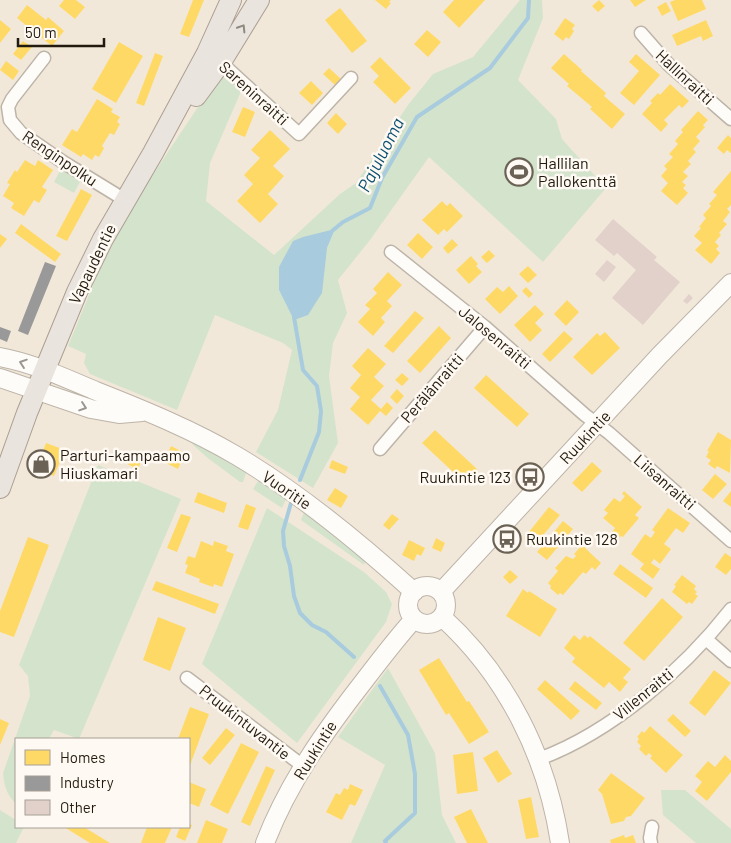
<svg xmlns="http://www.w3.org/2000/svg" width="731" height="843" font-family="Barlow,sans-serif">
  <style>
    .green { fill: #d4e3cc; fill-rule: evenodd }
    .water { fill: #a8cbde }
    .homes { fill: #ffd966 }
    .industry { fill: #999 }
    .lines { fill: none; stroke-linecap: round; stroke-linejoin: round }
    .stream { stroke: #a8cbde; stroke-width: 4 }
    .building { fill: #e2d1ca }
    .street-casing { stroke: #bdb4a8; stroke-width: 15 }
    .secondary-casing { stroke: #bdb4a8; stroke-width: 20 }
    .primary-casing { stroke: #ac9f92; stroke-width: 22 }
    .street { stroke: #fdfcf9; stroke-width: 12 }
    .secondary { stroke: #fdfcf9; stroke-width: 18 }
    .primary { stroke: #eae4de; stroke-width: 20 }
    .oneway { stroke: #908980 }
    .oneway2 { stroke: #9a968f }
    .labels { text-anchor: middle; stroke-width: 5; stroke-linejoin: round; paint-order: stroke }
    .street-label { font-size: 16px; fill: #221a0e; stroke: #fef9f3 }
    .poi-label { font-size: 16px; fill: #221a0e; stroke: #fef9f3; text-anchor: start }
    .water-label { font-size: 18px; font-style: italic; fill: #0d5173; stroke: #fef9f3 }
  </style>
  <rect width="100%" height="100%" fill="#f2e8da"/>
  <!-- green -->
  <path class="green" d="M520,0H542L543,18L518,80L556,119L562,139L606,188L543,262L429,157L370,240L338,280L347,313L333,343L329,376L338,443L313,488L256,452L278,410L292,350L283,343L215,315L177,410L90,374L84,363L86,354L68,346L98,273L134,203L216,80L227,76L242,89L210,163L206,201L274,255L340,194L356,183L408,105L433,74L473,57ZM335,229L327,248L325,258L295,320L279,290V267Z
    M62,167L82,178L74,193L54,182Z
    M192,441L245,471L246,473L243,482H240L209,459L193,445Z
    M98,465L181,499L79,739L54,730L49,739H16V804C7,795 4,786 3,773L30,696L28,676L19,665Z
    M258,481H261L287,497L282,508L253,489Z
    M267,508L364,572L386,592L392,604L386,622L297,743L202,664Z
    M305,510L337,535L365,561L364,565L301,520Z
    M388,668L435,753L442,815L456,843H351L385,765L338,737Z
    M661,790H685L731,829V843H696L663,815Z
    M0,810L16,820V827H24L16,843H0Z"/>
  <!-- water -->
  <path class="water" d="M335,229L327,248L322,293L308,315L294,320L279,290V267L293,241L303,237Z"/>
  <!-- homes -->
  <path class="homes" d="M64,0H76L85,7L75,19L59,6Z
    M193,0H204L189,37L180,34Z
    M375,0H391L389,2L391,3L386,9Z
    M454,0H485L459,28L443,12Z
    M599,0L605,6L598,12L592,6Z
    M630,0H646L635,7Z
    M675,0H702L706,9L678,21L670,2Z
    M666,2L671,11L662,16L657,7Z
    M27,5L46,20L48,17L64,31L52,46L17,18Z
    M340,8L367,41L352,53L325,20Z
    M565,18L575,25L572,29L574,31L569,39L566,37L563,41L554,34Z
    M0,20L11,29L0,43Z
    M706,20L713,36L703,41L701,36L677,46L672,35Z
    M427,30L441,42L428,57L414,44Z
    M23,41L32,47L21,60L13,54Z
    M119,42L143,56L116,103L92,89Z
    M155,53L163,56L144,106L136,103Z
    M564,54L582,70L581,71L606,93L604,96L625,114L612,129L590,109L592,107L567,86L569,84L551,68Z
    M636,54L660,75L634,105L620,93L639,71L629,62Z
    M380,57L411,88L395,104L373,82L379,76L370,67Z
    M6,61L19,71L13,80L0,70Z
    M329,68L341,79L335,85L323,74Z
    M311,81L323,93L312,105L299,93Z
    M670,84L689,101L682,108L679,105L664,120L668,124L661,132L642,114L652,103L650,101L658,93L660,95Z
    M97,99L113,109L111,112L120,117L117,122L120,124L114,135L110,133L102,146L104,148L99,157L95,155L92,160L83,154L81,157L62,145L72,129L77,132Z
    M243,107L255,112L245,137L232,132Z
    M698,111L708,120L703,125L705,127L696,137L700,141L693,149L696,152L688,161L691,164L683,172L688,176L682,182L686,185L683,188L688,193L677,205L661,191L668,183L661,176L667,169L664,166L673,157L669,154L678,144L675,141L683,132L681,130Z
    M336,113L347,124L338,134L327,123Z
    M270,130L290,149L273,166L284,176L268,194L278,204L260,223L237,201L253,184L244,175L260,158L251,150Z
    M728,135L731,138V153L727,150L724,154L717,148Z
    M25,160L35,166L38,160L53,170L42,187L47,190L39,203L34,200L24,216L11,208L14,203L3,196L10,184L7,183L15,170L17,172Z
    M731,171V205L727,209L730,212L723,221L727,224L719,233L721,235L715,242L719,246L716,249L720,253L711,264L695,250L702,243L694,236L701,228L699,227L706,218L703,215L711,206L709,204L717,195L713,192Z
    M81,189L92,195L67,241L56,236Z
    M442,201L447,206L450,203L463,216L447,232L444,229L438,235L422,220Z
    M21,224L61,254L55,262L15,233Z
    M418,233L433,247L422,259L407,245Z
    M0,234L7,239L0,248Z
    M452,239L458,245L448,254L443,248Z
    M489,250L495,256L487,263L481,257Z
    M471,256L478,264L476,266L482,272L469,284L456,270Z
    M528,266L537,275L528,283L519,274Z
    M388,272L402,285L387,301L392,306L381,318L385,322L373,336L358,322L370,309L365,305L377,293L373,289Z
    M509,286L518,296L500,314L485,299L497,287L503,292Z
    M526,287L533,294L529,298L522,291Z
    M567,300L579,312L566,326L554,314Z
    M535,305L544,314L535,323L542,330L530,342L514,325Z
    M415,311L424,318L393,353L384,346Z
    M439,326L451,338L420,373L407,361Z
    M564,331L573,339L550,362L542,354Z
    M605,332L620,348L592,375L573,357L597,333L600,336Z
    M368,348L386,364L374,377L384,386L371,400L381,409L387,402L393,408L386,416L380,411L368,425L350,409L360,397L350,388L361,375L352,366Z
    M402,373L409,379L402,386L395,380Z
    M486,375L529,414L517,427L474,388Z
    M397,389L404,396L397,404L390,397Z
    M435,430L477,469L465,483L422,443Z
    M718,432L731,440L730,473L717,466L715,469L708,464L711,460L706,457L709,451H707Z
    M46,443L65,450L54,476L36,469Z
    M171,446L185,453L178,469L164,462Z
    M132,452L143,457L138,469L127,464Z
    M332,460L348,467L345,474L329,468Z
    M592,462L602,471L582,492L572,483Z
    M715,474L727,484L713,499L702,490Z
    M335,488L348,496L341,508L327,500Z
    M624,491L642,507L635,515L639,518L623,537L621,536L619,538L612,532L615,528L603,518L608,513L604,510L614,498L620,502L625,496L622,494Z
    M731,491V507L723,501Z
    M198,492L227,503L224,513L194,502Z
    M246,504L256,508L248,530L238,527Z
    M549,507L560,515L534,546L524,538Z
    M668,508L690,523L683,533L676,528L664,544L671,549L660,564L654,559L651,563L660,569L653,579L640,569L644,564L631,554L645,534L651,538L655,532L652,530Z
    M181,514L191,517L177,552L167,548Z
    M392,514L399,519L389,530L383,525Z
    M563,521L573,529L547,560L537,552Z
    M28,537L49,545L14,637L0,632V611Z
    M436,538L445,543L441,552L432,548Z
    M409,540L425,548L421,556L417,554L414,561L402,555Z
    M201,541L213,546L214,541L228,546L226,551L234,554L222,587L214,584L213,587L199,582L200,579L185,573L188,565L185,564L188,556L195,558Z
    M582,545L601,563L595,570L592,567L586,574L583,572L563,595L560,593L558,595L550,588L551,586L548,583L558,571L555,568L566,556L573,559L576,556L574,554Z
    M725,553L731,557V569L726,575L715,567Z
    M620,564L653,588L646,598L613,574Z
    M510,570L518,577L510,584L503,577Z
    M682,575L696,586L694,589L697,592L695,594L698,596L692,604L689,602L687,604L672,592L676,586L674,585Z
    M156,581L219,604L215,614L152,590Z
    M523,589L528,593L529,591L557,609L540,637L506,616Z
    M662,598L683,617L644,661L623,643Z
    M158,617L186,628L170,671L143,660Z
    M574,635L580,640L584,635L588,638L590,636L631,669L623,678L628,682L620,692L609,682L604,688L572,662L575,658L564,648Z
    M439,658L467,702L469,701L489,732L469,744L449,713L446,715L419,670Z
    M714,670L731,683L705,716L689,703Z
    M545,680L580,711L571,720L537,689Z
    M575,681L602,703L596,710L569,689Z
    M190,707L209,714L189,768V739H178Z
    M673,714L691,731L685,737L667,720Z
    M0,719L9,723L0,745Z
    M650,726L683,755L666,773L650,758L652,756L649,753L646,756L639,749L641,746L637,742L639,739L637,737L642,731L644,733Z
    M226,728L235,735L210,765L202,758Z
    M241,743L259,752L228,814L210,805Z
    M497,750L512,774L498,783L483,758Z
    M473,752L478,791L457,794L453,755Z
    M725,755L731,761V772L707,801L695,791L702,782L695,776L708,761L715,767Z
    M266,766L275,770L250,826L241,822Z
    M611,773L645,798L631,816L626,817L624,821L611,824L602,794L598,790Z
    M189,782L206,789L199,807L189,803Z
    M350,784L363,790L355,806L350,804L342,820L326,812L336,793L340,795L344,788L348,790Z
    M531,797L539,837L526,839L518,800Z
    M471,809L488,843H467L454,817Z
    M206,820L228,829L222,843H197Z
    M189,824L192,825L185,841L176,837L180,827H189Z
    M64,827H84L110,843H90Z
    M147,827H172L165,843H141Z
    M624,835L625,838L633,835L636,843H611L610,840Z"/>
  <!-- industry -->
  <path class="industry" d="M45,262L56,266L28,335L18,331Z
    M0,327L11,331L7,342L0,339Z"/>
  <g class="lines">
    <!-- stream -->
    <path class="stream" d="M332,231L343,222L370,208L382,178L417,117L490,68L528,18L529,0
      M294,317L303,370L317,386L321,411L319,432L300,480
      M291,503L283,531L284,546L290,566L294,596L300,613L312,625L326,632L354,657
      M380,686L408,735L415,774V813L385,841L386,843"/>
  </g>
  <!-- building -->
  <path class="building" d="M613,219L657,257L654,260L680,282L643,325L612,298L636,270L617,253L614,256L595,240Z
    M607,260L616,267L604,282L595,274Z
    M689,294L693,298L687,304L683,301Z"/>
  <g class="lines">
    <!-- street casing -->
    <g class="street-casing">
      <path id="street" d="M641,33L669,65L731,119
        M44,58L12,99L8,107L10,120L21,133L63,162L125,200
        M216,58L299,134L351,78
        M391,252L485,327L585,415L609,433L731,541
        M380,449L485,327
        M706,639L731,661
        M187,678L303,766
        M539,759C612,732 684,669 731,609
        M651,843L650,838L652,827"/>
    </g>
    <!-- secondary casing -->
    <g class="secondary-casing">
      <path id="secondary" d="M0,357C33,363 65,378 96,391C144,410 193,430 237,456C301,494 359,542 414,592
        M0,378L91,409L119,414L142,412
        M408 605a19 19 0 1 1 38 0a19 19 0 1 1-38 0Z
        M441,592L660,355L731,283
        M442,617C507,676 547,757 560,843
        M265,843C288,783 325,731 364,681C380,660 396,639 414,619"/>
    </g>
    <!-- primary casing -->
    <g class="primary-casing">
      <path id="primary" d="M196,96L221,62L259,0
        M0,488L27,413L77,292L103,239L153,153L207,53L231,0"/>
    </g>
    <!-- street -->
    <use href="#street" class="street"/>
    <!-- secondary -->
    <use href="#secondary" class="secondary"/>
    <!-- primary -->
    <use href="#primary" class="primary"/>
  </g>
  <!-- one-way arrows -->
  <defs><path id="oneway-chevron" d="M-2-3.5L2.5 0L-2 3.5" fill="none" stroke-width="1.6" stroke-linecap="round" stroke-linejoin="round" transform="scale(1.25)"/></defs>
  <use class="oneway" href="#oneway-chevron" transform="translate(242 28) rotate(-58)"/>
  <g class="oneway2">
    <use href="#oneway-chevron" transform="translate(23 363) rotate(-161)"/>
    <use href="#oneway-chevron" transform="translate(83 407) rotate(19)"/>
  </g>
  <!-- icons -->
  <defs>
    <g id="stadium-ring" transform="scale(1.4375)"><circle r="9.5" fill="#fef9f3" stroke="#6b6255" stroke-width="1.5"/><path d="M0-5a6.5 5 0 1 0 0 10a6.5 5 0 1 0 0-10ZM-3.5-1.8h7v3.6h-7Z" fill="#6b6255"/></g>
    <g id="shop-ring" transform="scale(1.4375)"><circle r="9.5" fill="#fef9f3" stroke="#6b6255" stroke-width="1.5"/><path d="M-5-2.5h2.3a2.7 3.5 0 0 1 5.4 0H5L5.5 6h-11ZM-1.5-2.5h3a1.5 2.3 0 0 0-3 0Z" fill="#6b6255"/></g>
    <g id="bus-ring" transform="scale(1.4375)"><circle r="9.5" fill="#fef9f3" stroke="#6b6255" stroke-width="1.5"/><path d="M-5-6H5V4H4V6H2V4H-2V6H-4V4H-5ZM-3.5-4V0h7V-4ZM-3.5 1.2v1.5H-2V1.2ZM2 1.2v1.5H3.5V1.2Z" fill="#6b6255"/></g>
  </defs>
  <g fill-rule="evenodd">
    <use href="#stadium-ring" x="519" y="172"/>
    <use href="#shop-ring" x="41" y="464"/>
    <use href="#bus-ring" x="530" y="477"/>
    <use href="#bus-ring" x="507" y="539"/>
  </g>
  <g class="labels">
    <!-- street labels -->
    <g class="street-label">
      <text transform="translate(685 77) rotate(43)" y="6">Hallinraitti</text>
      <text transform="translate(254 93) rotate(42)" y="6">Sareninraitti</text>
      <text transform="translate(60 158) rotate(34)" y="6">Renginpolku</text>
      <text transform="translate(92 264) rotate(-64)" y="6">Vapaudentie</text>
      <text transform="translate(495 337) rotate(40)" y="6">Jalosenraitti</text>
      <text transform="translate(432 388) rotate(-49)" y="6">Perälänraitti</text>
      <text transform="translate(585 437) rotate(-47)" y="6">Ruukintie</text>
      <text transform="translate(665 482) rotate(41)" y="6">Liisanraitti</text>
      <text transform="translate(287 490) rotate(34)" y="6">Vuoritie</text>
      <text transform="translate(643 694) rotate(-39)" y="6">Villenraitti</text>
      <text transform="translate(245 722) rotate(38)" y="6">Pruukintuvantie</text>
      <text transform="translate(315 750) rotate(-58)" y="6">Ruukintie</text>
    </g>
    <!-- poi labels -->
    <g class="poi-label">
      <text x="538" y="169">Hallilan<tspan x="538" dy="18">Pallokenttä</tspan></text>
      <text x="60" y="461">Parturi-kampaamo<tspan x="60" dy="18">Hiuskamari</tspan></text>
      <text x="511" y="483" text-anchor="end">Ruukintie 123</text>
      <text x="526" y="545">Ruukintie 128</text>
    </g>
    <!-- water labels -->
    <g class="water-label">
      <text transform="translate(381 155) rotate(-63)" y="6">Pajuluoma</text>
    </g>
  </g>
  <!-- legend -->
  <rect x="15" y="738" width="175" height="90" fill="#fef9f3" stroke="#a6a097"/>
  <rect x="25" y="750" width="25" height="15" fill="#ffd966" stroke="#a6a097"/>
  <text x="60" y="763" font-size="15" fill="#221a0e">Homes</text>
  <rect x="25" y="776" width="25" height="15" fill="#999999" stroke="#a6a097"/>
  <text x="60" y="788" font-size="15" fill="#221a0e">Industry</text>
  <rect x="25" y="800" width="25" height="15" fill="#e2d1ca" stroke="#a6a097"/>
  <text x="60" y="813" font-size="15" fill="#221a0e">Other</text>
  <!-- scale -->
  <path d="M18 38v8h86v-8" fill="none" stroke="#221a0e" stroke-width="2.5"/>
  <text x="25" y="38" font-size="15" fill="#221a0e" stroke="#fef9f3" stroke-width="4" paint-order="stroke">50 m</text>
</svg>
